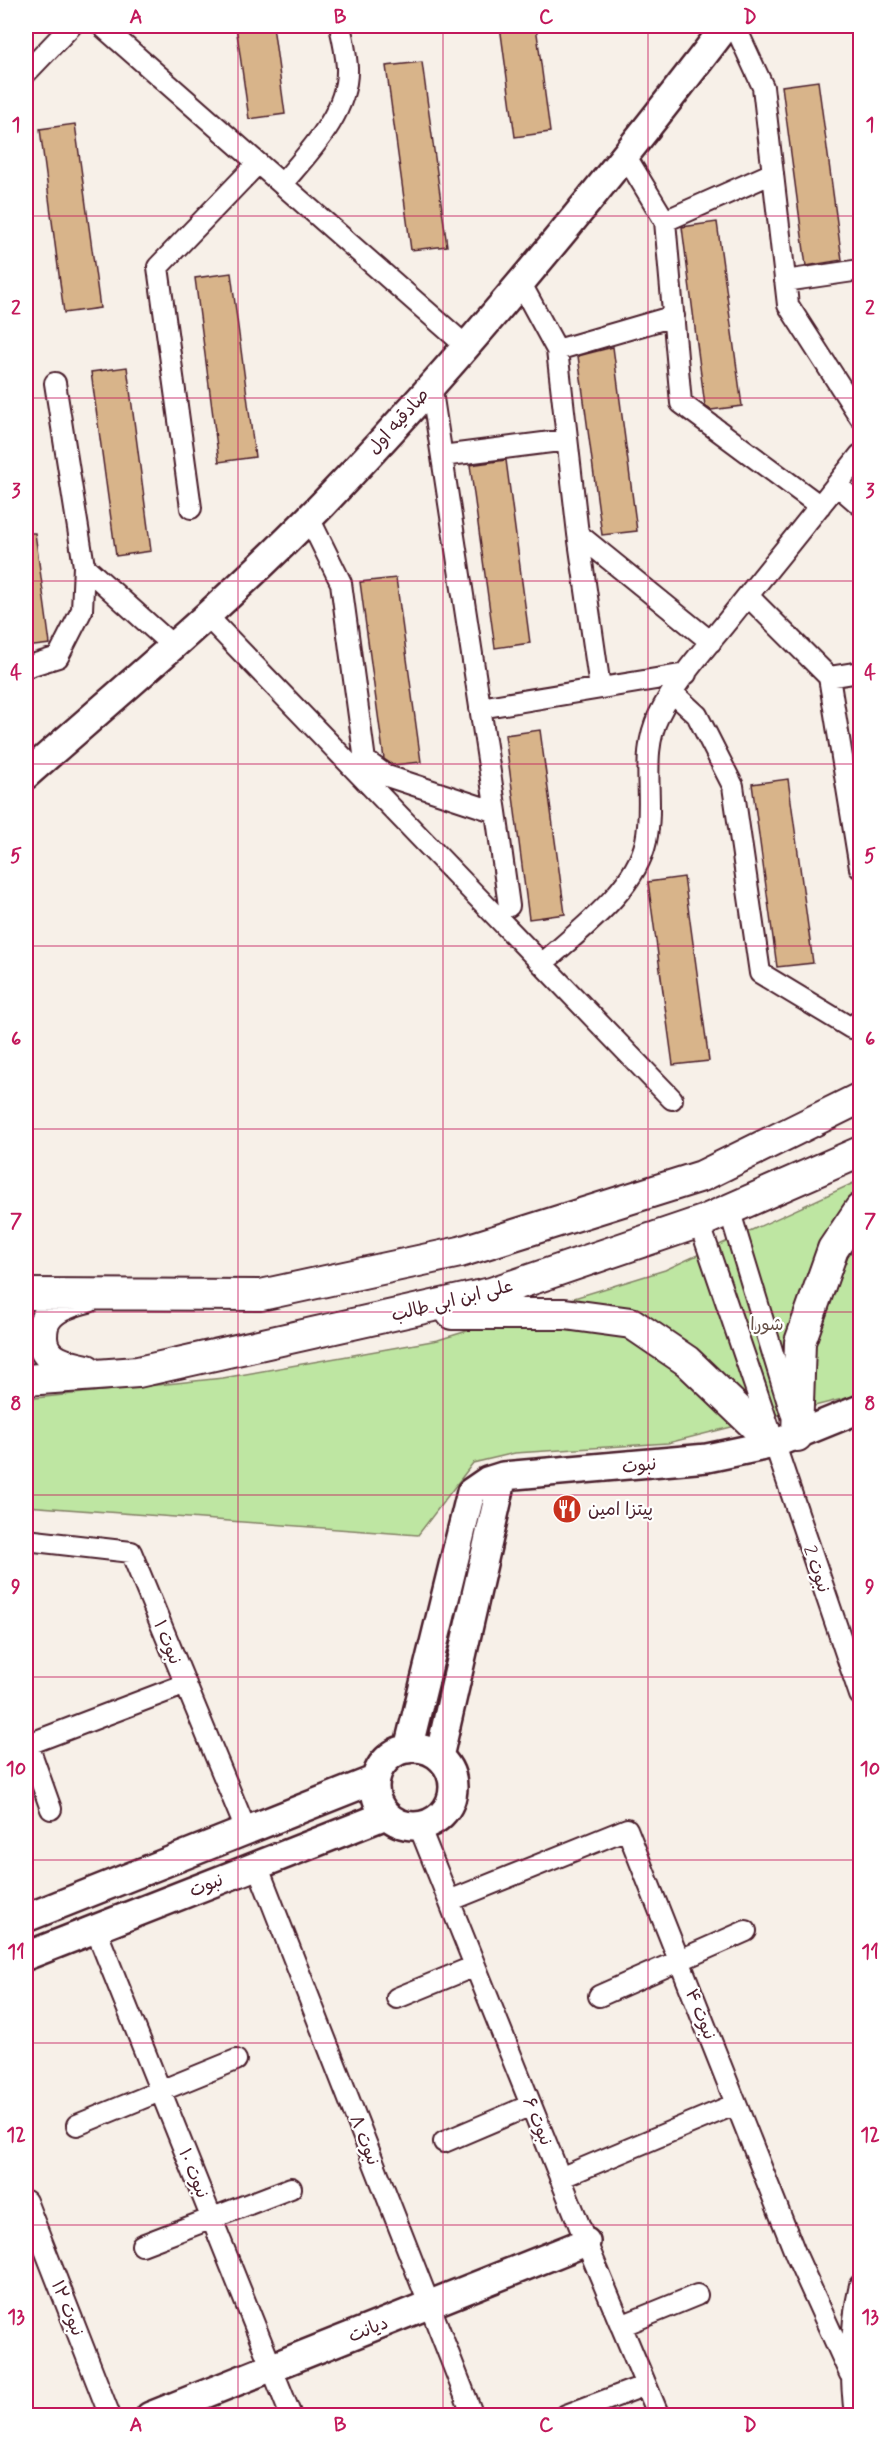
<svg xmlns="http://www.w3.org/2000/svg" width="886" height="2441" font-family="Mynerve,'Playpen Sans Arabic',sans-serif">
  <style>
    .green { fill: #bee6a2; stroke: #848266; stroke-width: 1.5 }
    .building { fill: #d8b48a; stroke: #4a1f2b; stroke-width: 1.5 }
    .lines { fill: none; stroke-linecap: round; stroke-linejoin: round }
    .street-casing { stroke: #4a1f2b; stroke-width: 24 }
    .secondary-casing { stroke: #4a1f2b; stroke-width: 32 }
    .primary-casing { stroke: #4a1f2b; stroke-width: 34 }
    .street { stroke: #fff; stroke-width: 20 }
    .secondary { stroke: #fff; stroke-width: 27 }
    .primary { stroke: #fff; stroke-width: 30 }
    .grid { fill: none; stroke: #c2185b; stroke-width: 1.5; stroke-opacity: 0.55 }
    .labels { text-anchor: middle; stroke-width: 4.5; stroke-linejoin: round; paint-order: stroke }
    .street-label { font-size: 18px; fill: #4a1f2b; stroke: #fff }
    .park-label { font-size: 18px; fill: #675149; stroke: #fff }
    .poi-label { font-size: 18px; fill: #4a1f2b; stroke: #fff; text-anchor: start }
    .neatline { fill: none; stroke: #c2185b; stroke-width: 2 }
    .grid-label { font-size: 20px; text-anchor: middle; font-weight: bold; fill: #c2185b }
  </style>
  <rect width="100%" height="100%" fill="#f7f0e8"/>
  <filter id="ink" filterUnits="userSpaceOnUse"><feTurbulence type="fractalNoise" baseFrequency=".0167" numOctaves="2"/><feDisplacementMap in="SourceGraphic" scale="12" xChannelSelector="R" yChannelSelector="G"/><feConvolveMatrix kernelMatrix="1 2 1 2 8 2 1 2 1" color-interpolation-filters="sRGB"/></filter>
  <g filter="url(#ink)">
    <!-- green -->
    <path class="green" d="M860,1180V1394L858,1395L668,1443L515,1453L473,1463L418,1535L26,1506V1399L223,1378L438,1340L665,1270Z"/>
    <!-- building -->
    <path class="building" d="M236,26H273L285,114L249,119Z
      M500,26H536L550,132L515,137Z
      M422,62L447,246L411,250L386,66Z
      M818,81L842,260L806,266L782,86Z
      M75,124L100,308L64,313L40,129Z
      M717,222L742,406L711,410L705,406L682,227Z
      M231,273L255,457L219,462L195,278Z
      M613,347L637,531L602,535L578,356Z
      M127,367L151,551L116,556L91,372Z
      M506,460L530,643L495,648L470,465Z
      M26,533H35L50,644L26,647Z
      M396,578L421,762L393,765L384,759L360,582Z
      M540,730L565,914L529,919L505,735Z
      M788,779L813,963L777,967L752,784Z
      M684,877L709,1061L673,1065L648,882Z"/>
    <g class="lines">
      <!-- street casing -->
      <g class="street-casing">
        <path id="street" d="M102,26L466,346
          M735,26L763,87L788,305L860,417
          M26,73L71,26
          M625,155L665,221L681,403L820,506
          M282,184C309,152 349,112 347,67C346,54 343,39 340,26
          M665,221L773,173
          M785,281L860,270
          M520,282L557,350L578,534L600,688
          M557,350L674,316
          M55,383L84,566L173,646
          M431,385L496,812
          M442,456L567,440
          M837,485L860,505
          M191,508L158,267L258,163
          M309,518L341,583L368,783
          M578,534L711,642
          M748,596L829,677L860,868
          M207,616L672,1099
          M26,667L58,657L82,610L84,566
          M829,677L860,672
          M673,693L697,715L733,786L760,973L851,1028L860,1020
          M480,708L686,674
          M365,760L387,776L496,812L509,906
          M542,964C577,932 636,890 646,841C655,798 639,755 659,715C676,680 705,649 729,619C773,564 817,510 860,455
          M729,1209L791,1413
          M699,1222L860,1695
          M26,1540L131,1552L246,1830
          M26,1739L51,1809
          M26,1745L186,1684
          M419,1826L586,2242L659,2416
          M257,1865L473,2416
          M449,1901L627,1829L796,2255L850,2374
          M96,1930L291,2416
          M599,1996L746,1931
          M397,1998L475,1966
          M77,2125L236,2060
          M444,2142L531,2105
          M560,2178L736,2104
          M26,2201L110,2416
          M142,2245L291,2188
          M621,2326L697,2295
          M566,2415L646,2385
          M855,2416C850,2373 850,2327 860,2285"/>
      </g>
      <!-- secondary casing -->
      <g class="secondary-casing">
        <path id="secondary" d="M26,775C126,687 230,600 323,504C467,353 600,191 726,26
          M375 1787a39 39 0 1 1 78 0a39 39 0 1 1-78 0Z
          M408,1749L471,1492L487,1481L503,1476L707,1458L774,1444L860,1409
          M439,1757L503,1476
          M26,1918L376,1779
          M26,1956L386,1815
          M150,2416L586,2242"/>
      </g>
      <!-- primary casing -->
      <g class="primary-casing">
        <path id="primary" d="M26,1294L261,1295L460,1252L702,1176L860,1098
          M452,1314H565L631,1323L687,1361L774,1444
          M87,1370C67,1366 42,1361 42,1337C42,1328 43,1322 49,1315C57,1306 76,1300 88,1297
          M26,1380L138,1372L491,1293L703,1221L860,1152
          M797,1436L800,1342L833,1249L860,1209"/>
      </g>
      <!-- street -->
      <use href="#street" class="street"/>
      <!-- secondary -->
      <use href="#secondary" class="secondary"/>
      <!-- primary -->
      <use href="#primary" class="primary"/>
    </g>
  </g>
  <!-- grid -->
  <path class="grid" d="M238,26V2416M443,26V2416M648,26V2416M26,216H860M26,398H860M26,581H860M26,764H860M26,946H860M26,1129H860M26,1312H860M26,1495H860M26,1677H860M26,1860H860M26,2043H860M26,2225H860"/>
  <!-- icons -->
  <defs>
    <g id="restaurant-disc" transform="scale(1.5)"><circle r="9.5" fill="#c8321e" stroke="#fff"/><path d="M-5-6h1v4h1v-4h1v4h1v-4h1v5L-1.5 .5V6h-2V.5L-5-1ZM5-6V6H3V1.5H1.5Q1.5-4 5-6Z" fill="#fff"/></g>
  </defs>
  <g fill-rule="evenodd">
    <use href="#restaurant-disc" x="567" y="1509"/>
  </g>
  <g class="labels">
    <!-- street labels -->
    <g class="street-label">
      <text transform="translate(398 421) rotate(-48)" y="6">صادقیه اول</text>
      <text transform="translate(452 1300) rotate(-14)" y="6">علی ابن ابی طالب</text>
      <text transform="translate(639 1465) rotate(-6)" y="6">نبوت</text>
      <text transform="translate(817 1569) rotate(71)" y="6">نبوت 2</text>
      <text transform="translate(168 1642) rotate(68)" y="6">نبوت ۱</text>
      <text transform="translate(206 1885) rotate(-22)" y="6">نبوت</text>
      <text transform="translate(701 2014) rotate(68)" y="6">نبوت ۴</text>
      <text transform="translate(538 2121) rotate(68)" y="6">نبوت ۶</text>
      <text transform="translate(365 2140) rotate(69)" y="6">نبوت ۸</text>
      <text transform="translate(194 2173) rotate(68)" y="6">نبوت ۱۰</text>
      <text transform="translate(68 2308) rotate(68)" y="6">نبوت ۱۲</text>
      <text transform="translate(368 2329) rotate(-22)" y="6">دیانت</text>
    </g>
    <!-- park labels -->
    <g class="park-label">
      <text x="767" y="1330">شورا</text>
    </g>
    <!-- poi labels -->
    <g class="poi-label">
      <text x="588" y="1515">پیتزا امین</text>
    </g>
  </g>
  <!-- margin -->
  <rect width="886" height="2441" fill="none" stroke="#fff" stroke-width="66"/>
  <rect x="33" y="33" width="820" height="2375" class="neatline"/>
  <g class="grid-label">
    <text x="136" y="23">A</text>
    <text x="340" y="23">B</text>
    <text x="546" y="23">C</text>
    <text x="750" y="23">D</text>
    <text x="16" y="131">1</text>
    <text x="870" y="131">1</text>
    <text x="16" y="314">2</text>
    <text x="870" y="314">2</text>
    <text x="16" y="497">3</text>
    <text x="870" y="497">3</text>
    <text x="16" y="679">4</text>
    <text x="870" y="679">4</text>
    <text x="16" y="862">5</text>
    <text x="870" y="862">5</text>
    <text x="16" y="1045">6</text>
    <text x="870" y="1045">6</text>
    <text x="16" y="1227">7</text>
    <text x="870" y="1227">7</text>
    <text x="16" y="1410">8</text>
    <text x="870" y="1410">8</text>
    <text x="16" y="1593">9</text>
    <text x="870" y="1593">9</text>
    <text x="16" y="1775">10</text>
    <text x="870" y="1775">10</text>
    <text x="16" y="1958">11</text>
    <text x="870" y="1958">11</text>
    <text x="16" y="2141">12</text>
    <text x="870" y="2141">12</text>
    <text x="16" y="2323">13</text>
    <text x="870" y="2323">13</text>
    <text x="136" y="2431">A</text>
    <text x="340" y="2431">B</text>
    <text x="546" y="2431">C</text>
    <text x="750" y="2431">D</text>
  </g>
</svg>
